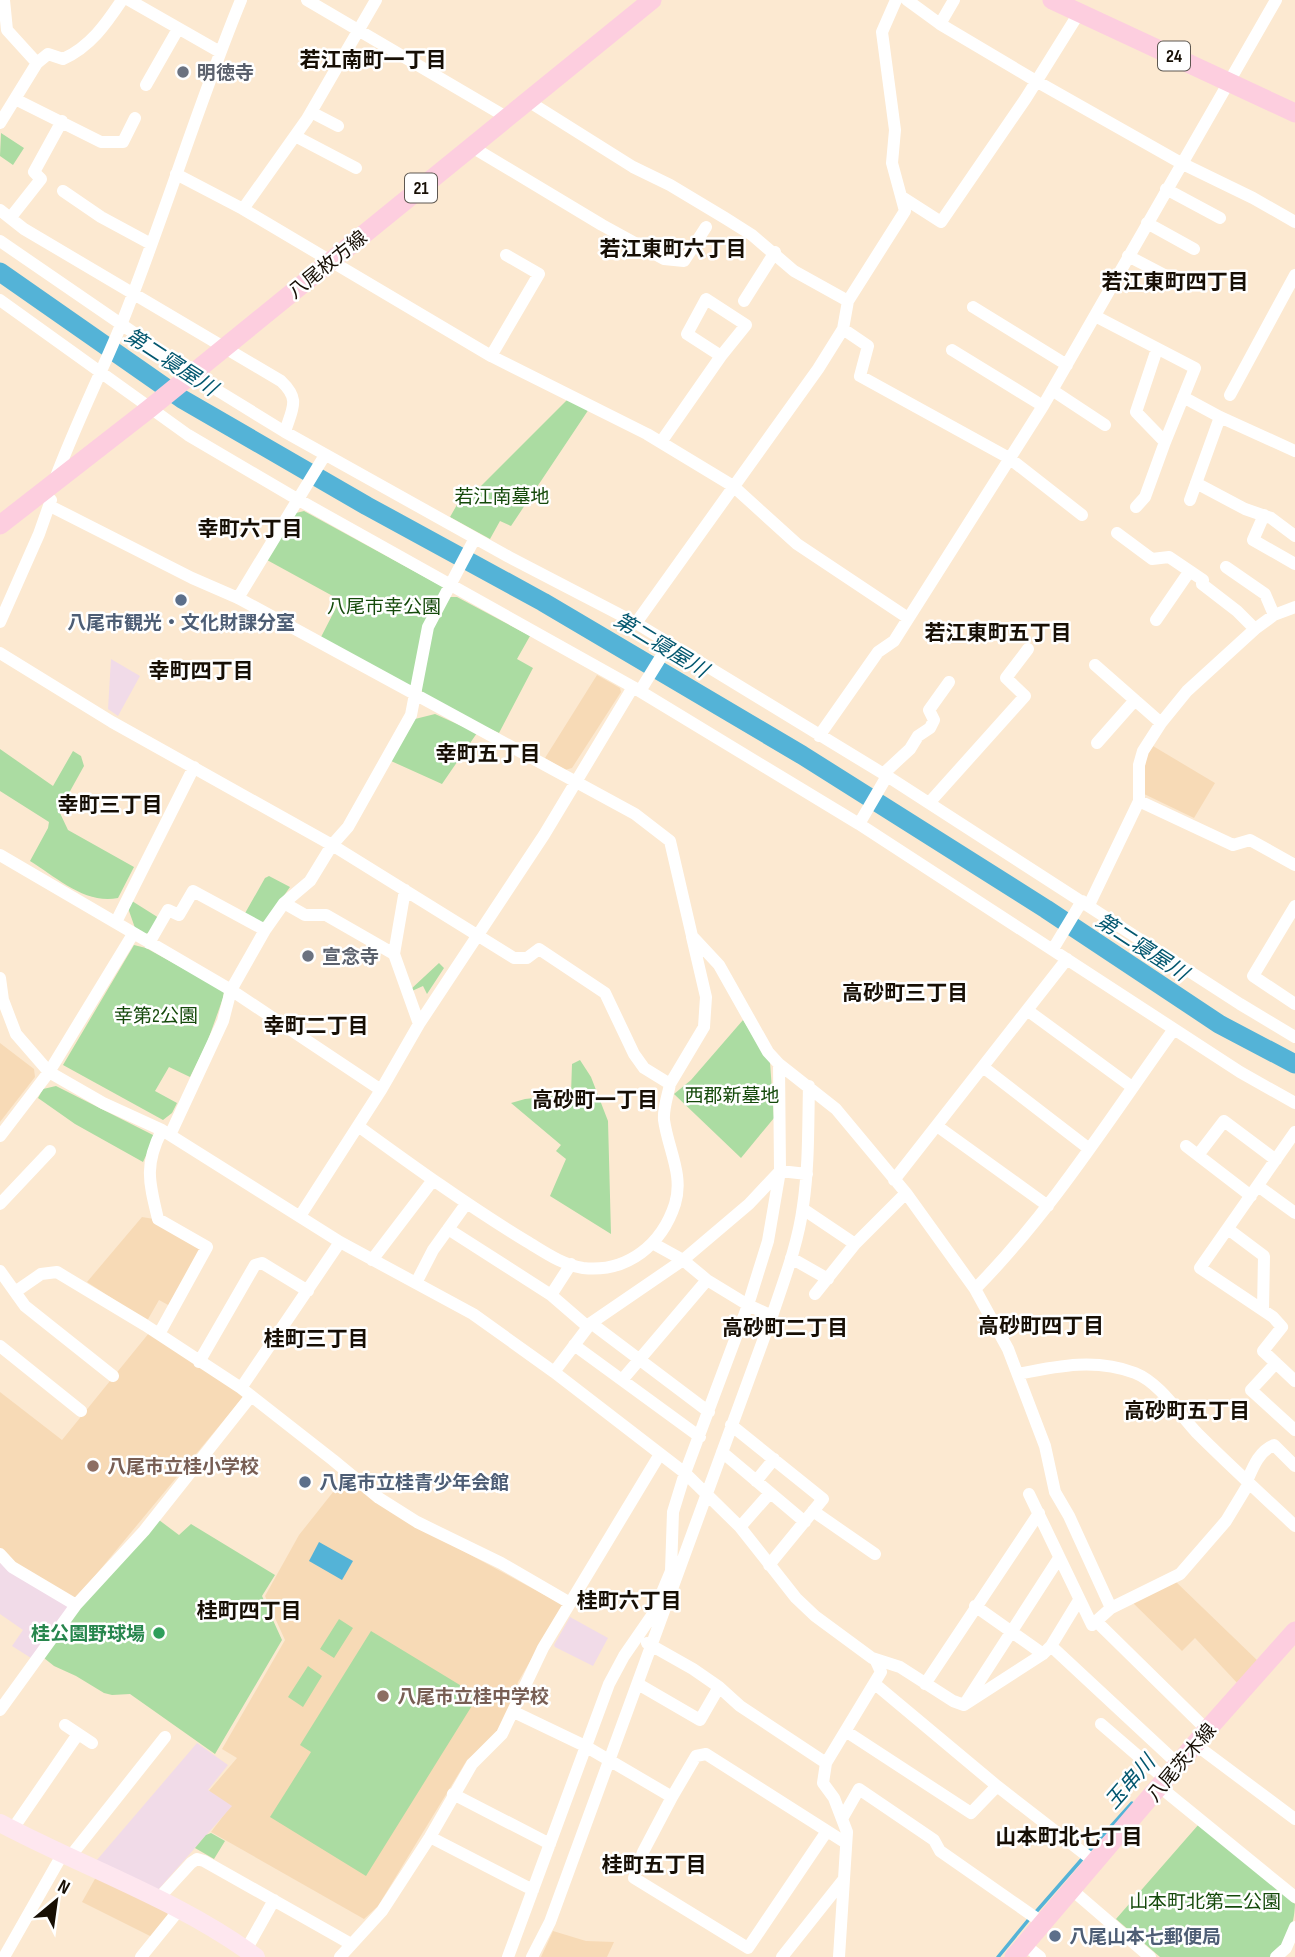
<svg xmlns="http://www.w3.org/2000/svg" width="1295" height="1957" font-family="'Sofia Sans Condensed','Noto Sans JP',sans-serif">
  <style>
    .built { fill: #f7dab6 }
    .industrial { fill: #f1dbe8 }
    .green { fill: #abdca2 }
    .water { fill: #54b3d7 }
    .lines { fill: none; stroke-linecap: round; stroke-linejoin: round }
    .stream { stroke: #54b3d7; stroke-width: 3.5 }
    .river { stroke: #54b3d7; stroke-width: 19 }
    .street { stroke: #fff; stroke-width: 12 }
    .secondary { stroke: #fee7ef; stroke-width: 18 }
    .primary { stroke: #fdcedf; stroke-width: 19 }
    .worship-dot { fill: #6b7280; stroke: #fff; stroke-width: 2.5 }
    .service-dot { fill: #5c6f8a; stroke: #fff; stroke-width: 2.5 }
    .education-dot { fill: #8d6e63; stroke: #fff; stroke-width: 2.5 }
    .leisure-dot { fill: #2e9e5b; stroke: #fff; stroke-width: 2.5 }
    .labels { text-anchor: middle; stroke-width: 5; stroke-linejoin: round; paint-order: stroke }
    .shield { fill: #fff; stroke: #5d5750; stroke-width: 2 }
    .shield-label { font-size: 18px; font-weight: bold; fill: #170f05 }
    .worship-label { font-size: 19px; font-weight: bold; fill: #5b616d; stroke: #fff; text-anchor: start }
    .street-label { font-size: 19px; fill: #170f05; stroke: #fff }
    .park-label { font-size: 19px; fill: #154a0b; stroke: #fff }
    .service-label { font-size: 19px; font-weight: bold; fill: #4e5e75; stroke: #fff; text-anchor: start }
    .education-label { font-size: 19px; font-weight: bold; fill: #785e54; stroke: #fff; text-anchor: start }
    .leisure-label { font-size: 19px; font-weight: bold; fill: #27864d; stroke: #fff; text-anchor: end }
    .neighbourhood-label { font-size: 21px; font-weight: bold; fill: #170f05; stroke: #fff }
    .water-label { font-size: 21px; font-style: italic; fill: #03576f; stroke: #fff }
  </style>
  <rect width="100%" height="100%" fill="#fce9d1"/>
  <!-- built -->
  <path class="built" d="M597,675L620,688L621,692L572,768L565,770L545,758Z
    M1153,746L1215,783L1194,818L1142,793L1146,757Z
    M0,1043L34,1069L35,1077L0,1122Z
    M142,1217L154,1219L203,1249L170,1306L159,1300L147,1321L87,1282Z
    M149,1333L244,1396L75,1600L15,1563L0,1548V1392L62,1440Z
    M345,1477L415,1525L563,1605L518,1682L510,1710L497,1731L485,1745L467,1760L378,1906L364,1919L211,1832L230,1807L208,1792L237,1758L222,1749L285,1640L265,1596L299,1535Z
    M1174,1580L1259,1662L1240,1686L1195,1638L1182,1651L1131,1601Z
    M96,1877L166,1909L168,1916L152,1937L82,1902Z
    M553,1931L586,1941L614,1942L607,1957H541Z"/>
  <!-- industrial -->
  <path class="industrial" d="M111,659L140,676L118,716L108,709Z
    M0,1563L10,1568L69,1606L31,1658L12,1646L23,1630L0,1614Z
    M570,1617L608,1638L593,1666L555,1647L554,1645Z
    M197,1743L228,1765L208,1790L232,1806L157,1891L96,1861Z"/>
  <!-- green -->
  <path class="green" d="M1,133L24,148L13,165L0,156Z
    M569,398L589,409L511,526L500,521L490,539L450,517L462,496L471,500L481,486Z
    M304,511L443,587L413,685L408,687L321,637L340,600L267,560L296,513Z
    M447,597H457L530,636L517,659L533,668L499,733L427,699L420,688L432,628Z
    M435,714L477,733L442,784L391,761L415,719Z
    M0,749L53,786L73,751L81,756L84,766L59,811L68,830L134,867L118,898C86,905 56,877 30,861L48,828L49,822L0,791Z
    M269,876L290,887L266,921L259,923L244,915L265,878Z
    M132,901L159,918L153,930L146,934L135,928L128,908Z
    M134,945L146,948L224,991L223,998L207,1043L190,1077L169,1067L155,1091L177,1103L172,1113L163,1120L63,1065Z
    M439,963L444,968L427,994L423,986L412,991L410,990Z
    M743,1020L770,1062L774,1118L741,1158L674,1094L691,1080Z
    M580,1060L591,1077L608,1121L611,1234L550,1196L566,1159L556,1151L561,1145L511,1103L525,1099L571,1094L572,1064Z
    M56,1086L155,1136L143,1162L75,1124L38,1098L43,1089Z
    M159,1520L179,1535L191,1524L275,1575L262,1596L282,1640L215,1754L130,1694L112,1695L104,1693L76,1676L54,1666L44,1658L74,1614Z
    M339,1619L353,1628L334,1658L320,1649Z
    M371,1631L478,1696L366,1876L270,1817L311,1752L300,1745Z
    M308,1666L322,1676L303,1707L288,1697Z
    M1199,1824L1295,1904C1294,1926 1288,1944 1270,1957H1160L1116,1919Z
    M211,1833L225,1841L214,1859L195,1848L206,1835Z"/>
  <!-- water -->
  <path class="water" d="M319,1542L353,1561L342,1580L309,1561Z"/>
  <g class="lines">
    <!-- stream -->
    <path class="stream" d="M1088,1852L1132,1803
      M1035,1913L1083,1858
      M998,1957L1030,1918"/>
    <!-- river -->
    <path class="river" d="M0,272L182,399L367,506L543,602L802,755L1046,909L1219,1024L1295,1064"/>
    <!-- street -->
    <path class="street" d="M129,0L220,52
      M307,0L508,118
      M907,0L940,24L1036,81L1181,163L1253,198L1295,222
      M940,24L954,0
      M37,63L48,54L63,59C90,47 106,24 122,0
      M146,85L178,29
      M15,99L101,142H123L135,118
      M528,101L633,167L670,185L725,218L752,235L794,271L848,301
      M311,112L338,126
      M0,123L37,63L7,30L4,0
      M295,136L356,168
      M472,147L602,225L664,259L684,261L706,227
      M176,174L243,209L491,356L647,434L733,486L797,544L908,618
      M1166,189L1220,218
      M63,191L101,217L151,244
      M902,197L941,222L1026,98L1079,13
      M243,209L307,119L376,0
      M0,210L24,229L281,381C301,400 292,408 285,432
      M11,217L41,179L34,172L62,121
      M1147,223L1194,249
      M0,241L220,392L285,432L509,557L636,623L887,776L1240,1004L1295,1037
      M1128,256L1174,280
      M0,300L188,435L297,499L633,687
      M744,301L775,252
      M973,307L1067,365
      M1095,316L1195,368L1165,442L1136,412L1157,349
      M843,329L868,346L860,376L1009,458L1082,515
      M952,350L1043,406
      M491,356L539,274L506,255
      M1052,390L1105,425
      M1230,395L1295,275
      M1183,397L1220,417L1295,451
      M661,442L721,356L746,325L706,299L687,334L721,356
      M54,482C74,428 99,378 121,325C164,218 197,107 241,0
      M1196,483L1245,509L1271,518L1295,536
      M1190,500L1220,417
      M50,506L192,578L238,598L635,814L670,841L692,936L719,965L768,1052L779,1064L836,1109L906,1193L975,1289L1008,1349L1045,1446L1055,1492L1069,1516L1111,1608
      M1136,507L1145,497L1165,442
      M1264,515L1253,540L1295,564
      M1117,533L1152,559L1169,557L1203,580L1202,584L1237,611L1255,629
      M1226,567L1265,594L1274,615
      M238,598L325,455
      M1156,620L1189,572
      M0,622L39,534L51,500
      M636,623L818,369L843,329L848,301L905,211L892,163L895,130L882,32L896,0
      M0,653L112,722L332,845L514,958H527L539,949L605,993L634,1054L644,1068L670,1084C668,1095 663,1108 664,1120C668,1149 684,1175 675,1204C662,1244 628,1273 583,1268C562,1265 543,1251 526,1241C467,1205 413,1166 358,1126
      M1095,665L1161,723
      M640,691L669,644
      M819,736L878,652L894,641L1043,406L1276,0
      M1097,743L1135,700
      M883,774L910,749L918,736L930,728L934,720L929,710L949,682
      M1139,801L1233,845L1250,840L1295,865
      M929,803L1025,696L1006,678L1028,649
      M859,824L887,776
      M0,855L231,990L381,1090
      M405,890L394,954L419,1024
      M284,903L305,915H326L394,954
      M1089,905L1139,801V765L1143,751L1161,723L1187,691L1255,629L1274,615L1295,607
      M1295,906L1253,976L1295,1004
      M116,922L194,767
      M149,943L168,910L179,915L193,891L265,930
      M1053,949L1082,901
      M0,978L3,1000L16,1034L49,1072L103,1103L162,1130L340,1242L473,1314L554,1372L685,1473L740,1527L796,1598L815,1616L872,1658L900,1667L953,1701L964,1705L1043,1654L1051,1646L1079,1600
      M1027,1010L1132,1087
      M983,1067L1088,1148
      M670,1084L704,1027L706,997L692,937
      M937,1126L1048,1206
      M1295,1132L1200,1268L1273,1317L1282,1327L1263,1351L1295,1381
      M170,1135L223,1021L231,990L265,930L284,903L310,881L332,845L348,827L411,715L428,627L475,538
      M0,1136L49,1072L133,934
      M1186,1146L1251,1196
      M1198,1155L1224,1121L1276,1160
      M894,1180L1067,959
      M1258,1186L1295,1213
      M0,1204L50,1151
      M803,1209L855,1244
      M300,1216L381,1090L419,1024L544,835L633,687L859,824L1240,1072L1295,1103
      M448,1229L551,1295L588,1327
      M1228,1229L1264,1256L1263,1310
      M654,1244L683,1260L707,1280L748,1305L772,1316
      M791,1258L828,1279
      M372,1260L433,1180
      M0,1271L15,1292L41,1274L57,1272L145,1325L241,1388L333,1460L379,1498L417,1522L501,1563L570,1603
      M416,1283L433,1250L466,1204
      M975,1289C1052,1211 1110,1118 1174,1029
      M15,1292L25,1306L113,1376
      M815,1294L855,1244L906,1193
      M551,1295L571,1264
      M591,1323L709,1412
      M159,1334L207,1247L158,1219C149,1182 144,1165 162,1130
      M574,1345L700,1437
      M0,1346L81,1411
      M199,1362L255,1265L262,1263L308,1291
      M1276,1363L1251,1390L1295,1430
      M554,1372L591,1323L683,1260L749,1204L780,1171L807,1174
      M1018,1374C1058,1366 1095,1358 1135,1373C1160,1383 1179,1414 1197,1433C1229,1465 1262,1495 1295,1526
      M622,1380L707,1280
      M241,1388L340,1242
      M731,1425L823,1499L769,1565
      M722,1452L805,1522
      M756,1481L774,1459
      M1247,1481C1253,1467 1259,1451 1274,1445L1295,1466
      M1029,1494L1092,1625L1111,1608L1180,1574L1226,1521L1249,1483
      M813,1511L875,1554
      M740,1527L770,1493
      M0,1554L12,1567L76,1605
      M975,1606L1043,1654
      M1097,1622L1207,1730
      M647,1643L693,1669L719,1687L740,1706L826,1763
      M1051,1646L1179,1765
      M638,1684L700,1720L719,1687
      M875,1684L997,1786L1095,1862
      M925,1684L1039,1513
      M966,1702L1059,1558
      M0,1710L76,1605L144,1531L251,1396
      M514,1712L585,1746L672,1797L696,1756L706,1754L846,1843
      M1101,1724L1166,1780
      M65,1725L92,1743
      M847,1732L971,1813L997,1786
      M1196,1745L1295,1819
      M1160,1787L1295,1897
      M453,1794L550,1844
      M672,1797L643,1852L634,1878L748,1948L827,1831
      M843,1817L859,1789L934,1840L940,1851L1043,1923
      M12,1830L78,1734
      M430,1837L533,1890
      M69,1858L165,1737
      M1071,1889L1150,1957
      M157,1900L191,1863L197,1859L204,1861L351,1944
      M1025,1945L1040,1957
      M246,1950L274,1900
      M4,1957L62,1855
      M141,1957L179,1910
      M340,1957L382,1911L430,1837L472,1764L502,1734L543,1648L660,1454
      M508,1957L609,1684L624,1656L653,1614L671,1571L673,1512L685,1473L748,1305L768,1241L780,1171L779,1064
      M532,1957L550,1922L772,1316C784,1280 798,1244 803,1206C809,1166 808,1126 809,1086
      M782,1957L844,1879
      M839,1957L847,1832L834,1798L823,1783L826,1763L881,1672L876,1661
      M1276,1957L1286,1948L1295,1927"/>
    <!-- secondary -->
    <path class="secondary" d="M0,1823C85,1868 179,1900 256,1957"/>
    <!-- primary -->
    <path class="primary" d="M1052,0L1295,113
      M0,525L149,409L652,0
      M1014,1957L1207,1730L1295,1631"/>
  </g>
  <!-- markers -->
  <g class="worship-dot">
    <circle cx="183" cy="72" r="7"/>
    <circle cx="308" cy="956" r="7"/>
  </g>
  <g class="service-dot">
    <circle cx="181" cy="600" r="7"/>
    <circle cx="305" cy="1482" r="7"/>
    <circle cx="1055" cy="1936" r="7"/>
  </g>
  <g class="education-dot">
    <circle cx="93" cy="1466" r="7"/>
    <circle cx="383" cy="1696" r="7"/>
  </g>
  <circle class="leisure-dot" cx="159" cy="1633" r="7"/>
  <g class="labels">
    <!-- shield labels -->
    <g class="shield">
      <rect x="1158" y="41.5" width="32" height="29" rx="5"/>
      <rect x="405" y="173.5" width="32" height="29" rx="5"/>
    </g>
    <g class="shield-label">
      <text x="1174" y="62">24</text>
      <text x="421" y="194">21</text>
    </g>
    <!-- worship labels -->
    <g class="worship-label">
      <text x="197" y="79">明徳寺</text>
      <text x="322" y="963">宣念寺</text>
    </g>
    <!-- street labels -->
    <g class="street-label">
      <text transform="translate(327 264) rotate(-39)" y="7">八尾枚方線</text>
      <text transform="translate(1181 1762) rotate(-50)" y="7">八尾茨木線</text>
    </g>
    <!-- park labels -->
    <g class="park-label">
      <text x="502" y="503">若江南墓地</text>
      <text x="384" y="613">八尾市幸公園</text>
      <text x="156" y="1022">幸第2公園</text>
      <text x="732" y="1102">西郡新墓地</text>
      <text x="1205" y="1908">山本町北第二公園</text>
    </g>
    <!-- service labels -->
    <g class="service-label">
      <text x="181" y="629" text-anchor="middle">八尾市観光・文化財課分室</text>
      <text x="319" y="1489">八尾市立桂青少年会館</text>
      <text x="1069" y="1943">八尾山本七郵便局</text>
    </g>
    <!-- education labels -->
    <g class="education-label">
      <text x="107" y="1473">八尾市立桂小学校</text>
      <text x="397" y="1703">八尾市立桂中学校</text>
    </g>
    <!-- leisure labels -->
    <g class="leisure-label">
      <text x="145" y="1640">桂公園野球場</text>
    </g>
    <!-- neighbourhood labels -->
    <g class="neighbourhood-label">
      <text x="373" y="67">若江南町一丁目</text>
      <text x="673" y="256">若江東町六丁目</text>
      <text x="1175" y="289">若江東町四丁目</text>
      <text x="250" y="536">幸町六丁目</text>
      <text x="998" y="640">若江東町五丁目</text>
      <text x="201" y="678">幸町四丁目</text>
      <text x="488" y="761">幸町五丁目</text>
      <text x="110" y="812">幸町三丁目</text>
      <text x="905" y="1000">高砂町三丁目</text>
      <text x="316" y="1033">幸町二丁目</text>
      <text x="595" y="1107">高砂町一丁目</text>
      <text x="1041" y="1333">高砂町四丁目</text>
      <text x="785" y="1335">高砂町二丁目</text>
      <text x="316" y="1346">桂町三丁目</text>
      <text x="1187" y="1418">高砂町五丁目</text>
      <text x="629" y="1608">桂町六丁目</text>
      <text x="249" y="1618">桂町四丁目</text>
      <text x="1069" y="1844">山本町北七丁目</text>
      <text x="654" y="1872">桂町五丁目</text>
    </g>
    <!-- water labels -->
    <g class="water-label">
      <text transform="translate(171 362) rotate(33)" y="7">第二寝屋川</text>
      <text transform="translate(661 645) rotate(31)" y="7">第二寝屋川</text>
      <text transform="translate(1142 947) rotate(33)" y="7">第二寝屋川</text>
      <text transform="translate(1130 1782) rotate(-49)" y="7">玉串川</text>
    </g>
  </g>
  <!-- north arrow -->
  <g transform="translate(56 1901) rotate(29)" stroke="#ffffff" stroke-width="5" paint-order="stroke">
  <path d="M0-5L12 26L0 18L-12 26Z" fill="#170f05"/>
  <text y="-10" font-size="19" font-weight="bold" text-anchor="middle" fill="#170f05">N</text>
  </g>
</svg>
